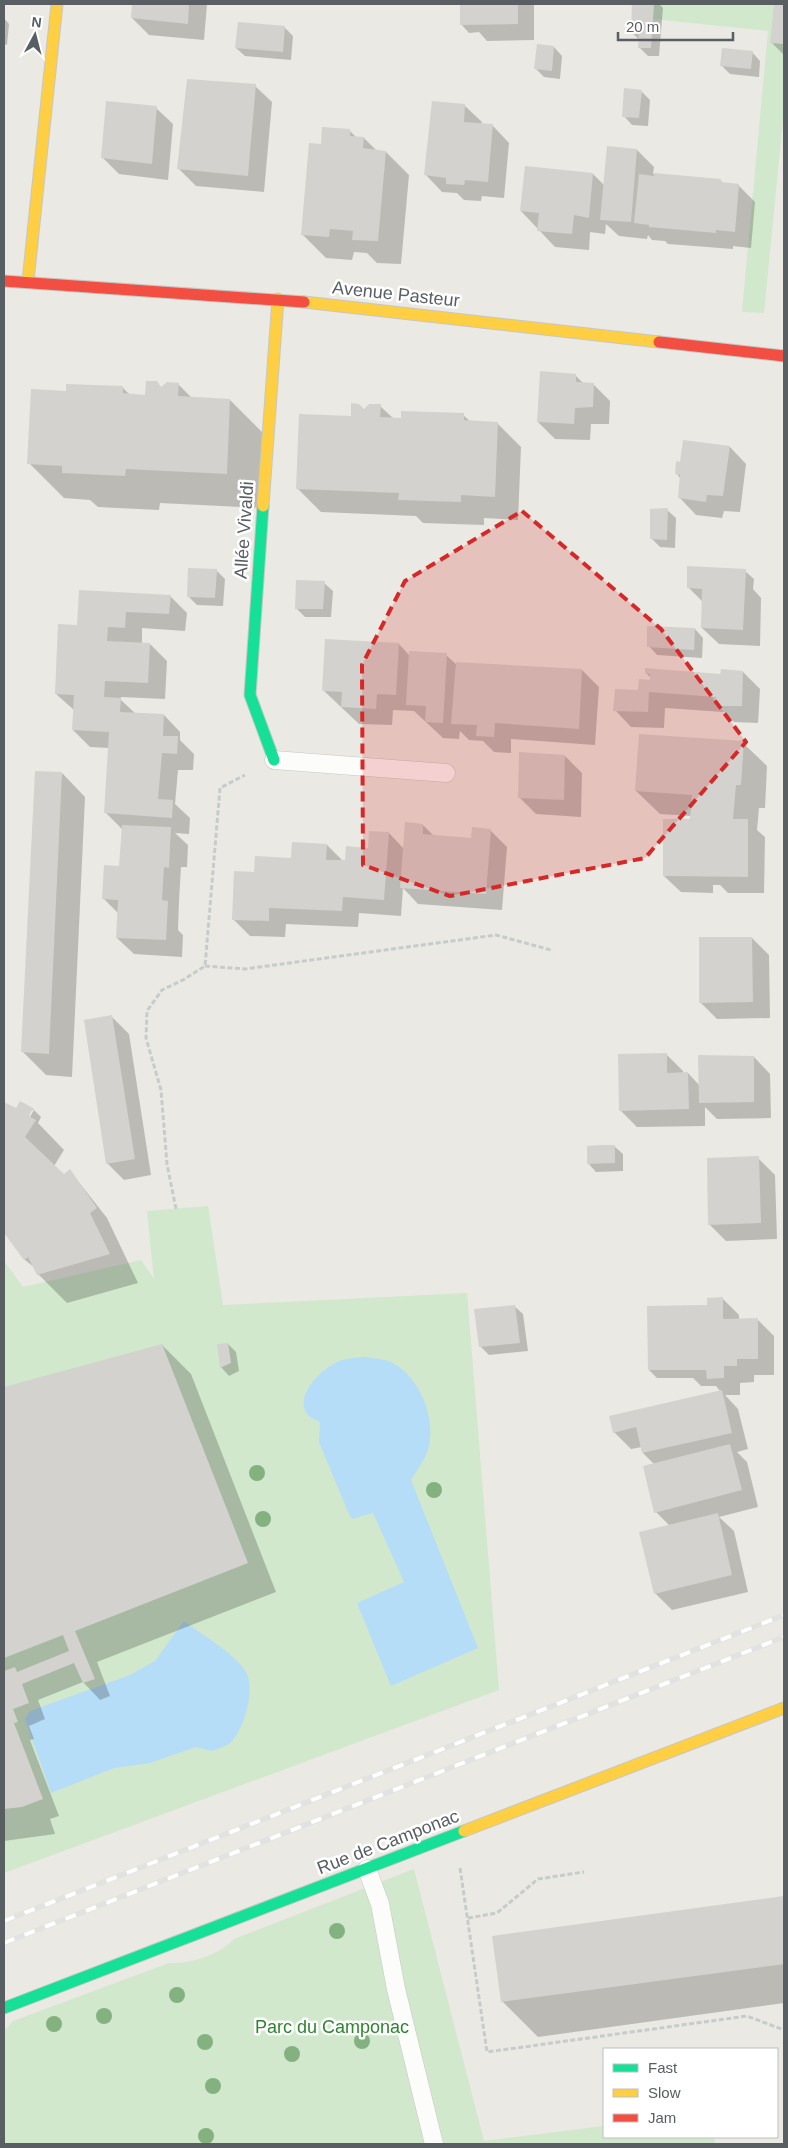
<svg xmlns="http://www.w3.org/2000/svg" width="788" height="2148" font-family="Helvetica,sans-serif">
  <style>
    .green { fill: #d1e8cc }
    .water { fill: #b6ddf7 }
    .shadow { fill: #0003; fill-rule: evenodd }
    .building { fill: #d3d2ce }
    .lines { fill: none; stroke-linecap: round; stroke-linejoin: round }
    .lane-casing { stroke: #c6c6c5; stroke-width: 19 }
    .fast-casing { stroke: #c6c7c5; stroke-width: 13 }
    .slow-casing { stroke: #c6c7c5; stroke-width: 13 }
    .jam-casing { stroke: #c6c7c5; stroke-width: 13 }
    .path { stroke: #c6ccc9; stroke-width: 3; stroke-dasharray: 5 2.5; stroke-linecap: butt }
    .lane { stroke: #fcfcfb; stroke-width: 18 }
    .fast { stroke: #16e098; stroke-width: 11 }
    .slow { stroke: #ffcf43; stroke-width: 11 }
    .jam { stroke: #f24e42; stroke-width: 11 }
    .rail-casing { stroke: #e2e2e1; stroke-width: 5.5 }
    .rail { stroke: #fff; stroke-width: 4; stroke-dasharray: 11; stroke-linecap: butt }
    .tree { fill: #83b280 }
    .marked { fill: #d62828; fill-opacity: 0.2; stroke: #d62828; stroke-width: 4; stroke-dasharray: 10 6; stroke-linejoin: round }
    .labels { text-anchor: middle; stroke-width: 5; stroke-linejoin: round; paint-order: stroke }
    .street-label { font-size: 18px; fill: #595e63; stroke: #fff }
    .park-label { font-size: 18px; fill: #2e852f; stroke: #fff }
  </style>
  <rect width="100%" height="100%" fill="#eae9e3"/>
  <!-- green -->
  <path class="green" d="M654,4H784V109L764,313L742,312L768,31L653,19Z
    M208,1206L223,1305L467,1293L499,1690L4,1873V1261L23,1287L141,1260L154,1279L147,1211Z
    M414,1869L484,2141L604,2126V2137H714L715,2144H4V2031L13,2021L169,1963C190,1964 220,1955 234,1939Z"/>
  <!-- water -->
  <path class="water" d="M364,1357C373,1358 383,1359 391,1362C420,1376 437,1420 428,1450C424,1461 417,1470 411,1480L478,1648L391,1686L357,1603L404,1582L373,1513L352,1519L348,1512L319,1442L320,1422C316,1420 309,1417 307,1414C294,1395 322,1369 337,1362C345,1358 356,1358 364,1357Z
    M184,1621C203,1636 229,1649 244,1669C257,1685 245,1727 232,1741C228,1746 219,1748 212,1751L196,1747L150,1763L114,1768L51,1793L25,1719L30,1711L130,1675L155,1661Z"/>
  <!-- shadow -->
  <path class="shadow" d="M133,4H207L204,40L149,35L132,18Z
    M461,4H534V40L487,41L479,32L469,33L461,24Z
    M633,4H659L663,8L659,56H648L640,48V40L632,33Z
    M775,4H784V55L771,42Z
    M4,18L9,24L7,45L4,44Z
    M285,28L293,36L291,60L245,56L236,48Z
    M554,47L562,56L560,79L544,77L536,69Z
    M752,52L760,61L759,77L730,74L722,66Z
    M255,86L272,102L264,192L196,186L179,169Z
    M641,91L650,100L648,126L632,125L624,116Z
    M465,106L482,122L481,125L493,126L509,143L504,198L482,196L481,201L464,200L457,193L442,192L426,175Z
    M156,108L173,124L168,180L119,174L102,157Z
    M350,131L357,138H364L377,151L386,152L409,175L401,264L377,263L367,253L354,252L352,260L326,258L302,234L322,146Z
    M608,148L637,150L654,167L653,174L720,180L724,184L738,185L755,202L751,248L733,246V249L668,244L665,241L652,240L648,235L647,239L619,236L606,224L605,234L590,232L589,250L555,247L521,211L593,174L605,186Z
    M576,376L584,384H593L610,401L609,424H591L590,440L555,439L538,422Z
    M178,384L192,398L230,400L265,435L262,508L160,503L159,510L98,507L90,500L64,498L29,463L67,392L123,388L130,395L146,396Z
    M380,406L394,419L463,415L471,422L497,423L521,447L518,520L484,518V525L423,523L416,516L321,512L298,489L352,417L364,410Z
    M730,447L746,464L740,512L724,511L722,518L696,515L680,498L681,479L676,473L681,463Z
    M667,510L676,518L675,548L660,547L652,539Z
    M217,571L225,579L223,606L197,605L188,596Z
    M745,571L754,579L753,589L761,598L760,646L719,644L702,628L703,602L688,587Z
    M324,583L333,591L331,617H305L296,608Z
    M170,596L187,613L185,631L142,628V644H150L167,661L165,699L121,697V700L136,714L164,715L180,732V740L194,754L193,770H178L175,804L190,818L189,834L175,833L188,845L187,867H181L179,901L178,930L183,935L182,957L134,954L117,938L118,913L104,899L121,867L123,830L106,813L109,748L90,747L73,730L74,710L56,694L78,626Z
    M695,629L703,638L702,658L657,655L649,646Z
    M399,644L410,656L446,655L457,665L582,670L599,687L595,745L511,739V753L494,752L483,741L469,740L460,731L459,739L443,738L414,711L393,710L392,725L359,724L323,690Z
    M743,672L760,689L758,723L734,722L724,712L665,708L664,728L631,727L615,710L651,681V678L646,673L721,676Z
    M743,743L767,766L765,808H759L757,830L765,837L764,893H728L720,885H713V893L681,892L664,876L691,816L660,814L636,791Z
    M565,756L582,773L581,817L536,814L519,797Z
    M62,773L85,797L72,1077L46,1075L22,1051Z
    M423,825L434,836L472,839L490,830L507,847L502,910L418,904L403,888L401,916L359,913L358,927L286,924L285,937L250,936L233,919L255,873L327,845L343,861L369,849L389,833L404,849Z
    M752,938L769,955L770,1018L717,1019L700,1002Z
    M112,1017L129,1034L151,1175L124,1180L107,1163Z
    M666,1054L683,1071V1073H688L700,1086L754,1057L770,1074L771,1118L717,1119L705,1107V1126L637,1127L620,1110Z
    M4,1103L21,1113V1103L33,1109L41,1117L38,1123L64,1150L54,1166L64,1176L70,1171L107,1218L138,1283L67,1303L38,1274L34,1267L25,1260L4,1231ZM31,1110H34L27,1122L25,1121Z
    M614,1146L623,1154V1171L596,1172L588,1163Z
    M758,1158L775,1175L777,1239L726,1241L709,1224Z
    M723,1299L739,1315V1319H757L774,1336V1375H754V1382L740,1383V1395H725L738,1409L748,1449L737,1452L747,1462L758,1507L719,1517L734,1531L748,1592L672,1610L655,1593L670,1526L656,1512L654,1464L643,1453L642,1447L631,1449L614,1432L721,1392L716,1386H701L693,1378H657L649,1370L708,1306Z
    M514,1306L523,1314L528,1351L489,1355L481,1347Z
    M228,1344L236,1352L239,1371L229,1376L221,1367Z
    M162,1345L191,1374L276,1592L97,1662L110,1696L100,1700L83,1682L38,1700L45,1719L29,1726L34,1739L30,1740L59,1816L50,1819L55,1834L4,1841V1389Z
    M784,1898V2003L538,2037L503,2002L494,1937Z"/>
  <!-- building -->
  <path class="building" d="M132,4H189L188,24L131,18Z
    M460,4H518V24L460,25Z
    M632,4H654L651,48H638L639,34L631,33Z
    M774,4H784V44L770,43Z
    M238,22L285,26L283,52L235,48Z
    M537,44L554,46L552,71L534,69Z
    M722,48L753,51L751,69L720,66Z
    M187,79L256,84L248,176L177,169Z
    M624,88L642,90L639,118L622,117Z
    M106,101L157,106L152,164L101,158Z
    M432,101L465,104L464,122L493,124L488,182L465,180L464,185L446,184V178L424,175Z
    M322,127L350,129V136L364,137L363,148L386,151L378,241L352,240L353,231L330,229L329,237L301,235L309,143L321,144Z
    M607,146L637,149L631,222L600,220Z
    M525,166L593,173L589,218L574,215L572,234L537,231L539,213L520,211Z
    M654,173L721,179V182L739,184L735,232L716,230V233L649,227V225L634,223L639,174L654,176Z
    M540,371L576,374V382L594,383L593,407L575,408L574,424L537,422Z
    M146,381H157L161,387L167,382L179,383L178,396L230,399L227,474L126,469L125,476L62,473V466L27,464L31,389L66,391V384L123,386V393L145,395Z
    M351,403L359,404L364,409L369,404H381L380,417L401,418V411L464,413V420L498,422L495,497L461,495V502L398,500L399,493L296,489L299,414L351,416Z
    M683,440L730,446L723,496L707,495L706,502L678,498L680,475L675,474L676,461L680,462Z
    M668,508L667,540L650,539V509Z
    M687,566L746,569L743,630L701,628L702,589L687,588Z
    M188,568L217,569L215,598L187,597Z
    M296,580L325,581L323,609H295Z
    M79,590L171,595L169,614L126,612L125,628L108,627L107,641L150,643L148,683L105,681L104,697L121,698L120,712L164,714L163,736H178L177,754L162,753L158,799L173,800L172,818L104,813L109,732L72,730L74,695L55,694L58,624L77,625Z
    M647,626L695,628L694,650L647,647Z
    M325,639L399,643L396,695L377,694L376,709L341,707L342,692L322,691Z
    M409,651L447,653L443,723L425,722L426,706L406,705Z
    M456,662L582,669L579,729L495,723L494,737L476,736L477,725L451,724Z
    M645,668L720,674L721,669L743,671L742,706H716V697L649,692L648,712L613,711L615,689L638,690L639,679L650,680V674L645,673Z
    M639,734L744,741L741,785H736L733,819H748V877L663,876V819H690L692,795L635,791Z
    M519,752L565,755L564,800L518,798Z
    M35,771L62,772L49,1054L21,1052Z
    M405,822L423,824V834L471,838L472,827L491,829L486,894L400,888Z
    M122,825L171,827L169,868L164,867L163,883L162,900L168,901L166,940L116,938L118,900L102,899L104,865L119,866Z
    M369,831L389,832L384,900L343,897L342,911L269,908V921L232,920L234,871L254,872L255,856L291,858L292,842L327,844L326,860H345L346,846L368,848Z
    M699,937H752L753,1002L699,1003Z
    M112,1015L135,1159L106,1164L84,1020Z
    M667,1053V1073L688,1072L689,1109L619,1111L618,1054Z
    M698,1055L754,1056V1102L699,1103Z
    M20,1101L33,1108L29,1116L36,1120L25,1137L64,1174L70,1169L97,1208L90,1213L110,1254L37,1275L28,1257L24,1260L4,1233V1102L16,1108Z
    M602,1145H615V1163L587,1164V1146Z
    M759,1156L761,1223L708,1225L707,1158Z
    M723,1297V1319L758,1318V1359H737V1366H724V1378L707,1379L706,1370H648L647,1306L707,1305V1298Z
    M515,1305L520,1343L479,1347L474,1309Z
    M228,1343L231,1363L220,1368L217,1344Z
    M162,1344L248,1563L75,1631L95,1679L83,1683L74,1663L22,1684L29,1703L13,1709L18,1722L14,1723L43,1799L22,1807L4,1809V1671L15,1667L17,1672L69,1651L63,1635L4,1658V1387Z
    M722,1390L732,1433L642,1453L636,1427L613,1433L609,1416Z
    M730,1444L742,1490L654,1513L643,1466Z
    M718,1513L732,1575L654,1594L639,1532Z
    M784,1896V1964L501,2002L492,1936Z"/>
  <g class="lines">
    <!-- lane casing -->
    <g class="lane-casing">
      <path id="lane" d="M274,760L446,773
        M367,1869L380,1904L396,1989L434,2144"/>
    </g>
    <!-- fast casing -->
    <g class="fast-casing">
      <path id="fast" d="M263,506L250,695L274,760
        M4,2008L464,1831"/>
    </g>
    <!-- slow casing -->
    <g class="slow-casing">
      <path id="slow" d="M28,281L57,4
        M304,302L659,342
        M263,506L278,299
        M464,1831L784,1708"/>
    </g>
    <!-- jam casing -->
    <g class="jam-casing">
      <path id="jam" d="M4,281L304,302
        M659,342L784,356"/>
    </g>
    <!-- path -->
    <path class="path" d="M205,966L245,969L496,935L551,950
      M176,1209L167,1164L161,1090L146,1038L147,1011L162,990L183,980L205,966L220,788L245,775
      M460,1868L487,2052L747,2016L784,2030
      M468,1918L497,1913L538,1879L584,1872"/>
    <!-- lane -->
    <use href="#lane" class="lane"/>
    <!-- fast -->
    <use href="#fast" class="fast"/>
    <!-- slow -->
    <use href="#slow" class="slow"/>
    <!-- jam -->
    <use href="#jam" class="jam"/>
    <!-- rail casing -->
    <g class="rail-casing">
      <path id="rail" d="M4,1921L784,1615
        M4,1943L784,1637"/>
    </g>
    <!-- rail -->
    <use href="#rail" class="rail"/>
  </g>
  <!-- trees -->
  <g class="tree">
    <circle cx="257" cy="1473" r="8"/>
    <circle cx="434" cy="1490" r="8"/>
    <circle cx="263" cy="1519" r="8"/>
    <circle cx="337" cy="1931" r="8"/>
    <circle cx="177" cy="1995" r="8"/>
    <circle cx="104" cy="2016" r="8"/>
    <circle cx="54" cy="2024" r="8"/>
    <circle cx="362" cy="2041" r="8"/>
    <circle cx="205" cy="2042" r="8"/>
    <circle cx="292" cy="2054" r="8"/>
    <circle cx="213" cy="2086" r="8"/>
    <circle cx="206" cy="2136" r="8"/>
  </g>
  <!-- marked area -->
  <path class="marked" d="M522,511L661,629L746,742L645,858L450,896L363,865L362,665L405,581Z"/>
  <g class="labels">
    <!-- street labels -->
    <g class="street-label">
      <text transform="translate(396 294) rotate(6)" y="6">Avenue Pasteur</text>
      <text transform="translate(244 530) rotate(-86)" y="6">Allée Vivaldi</text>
      <text transform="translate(388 1842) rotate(-21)" y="6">Rue de Camponac</text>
    </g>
    <!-- park labels -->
    <g class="park-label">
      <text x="332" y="2033">Parc du Camponac</text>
    </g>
  </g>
  <!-- border -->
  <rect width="788" height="2148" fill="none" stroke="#595e63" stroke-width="10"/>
  <!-- legend -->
  <rect x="603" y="2048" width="175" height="90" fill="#ffffff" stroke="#bdbfc1"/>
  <rect x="613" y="2064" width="25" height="8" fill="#16e098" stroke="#bdbfc1"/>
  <text x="648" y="2073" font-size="15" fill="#595e63">Fast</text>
  <rect x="613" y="2089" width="25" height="8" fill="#ffcf43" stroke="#bdbfc1"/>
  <text x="648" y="2098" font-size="15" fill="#595e63">Slow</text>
  <rect x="613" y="2114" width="25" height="8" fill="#f24e42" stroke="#bdbfc1"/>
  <text x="648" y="2123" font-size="15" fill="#595e63">Jam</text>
  <!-- north arrow -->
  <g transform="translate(35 35) rotate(7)" stroke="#ffffff" stroke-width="4" paint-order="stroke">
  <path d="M0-4L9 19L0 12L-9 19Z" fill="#595e63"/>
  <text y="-8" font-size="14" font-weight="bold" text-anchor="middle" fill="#595e63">N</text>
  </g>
  <!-- scale -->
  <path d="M618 32v8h115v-8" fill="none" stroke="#595e63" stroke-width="2.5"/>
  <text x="626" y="32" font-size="15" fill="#595e63" stroke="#ffffff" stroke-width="4" paint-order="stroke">20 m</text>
</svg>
